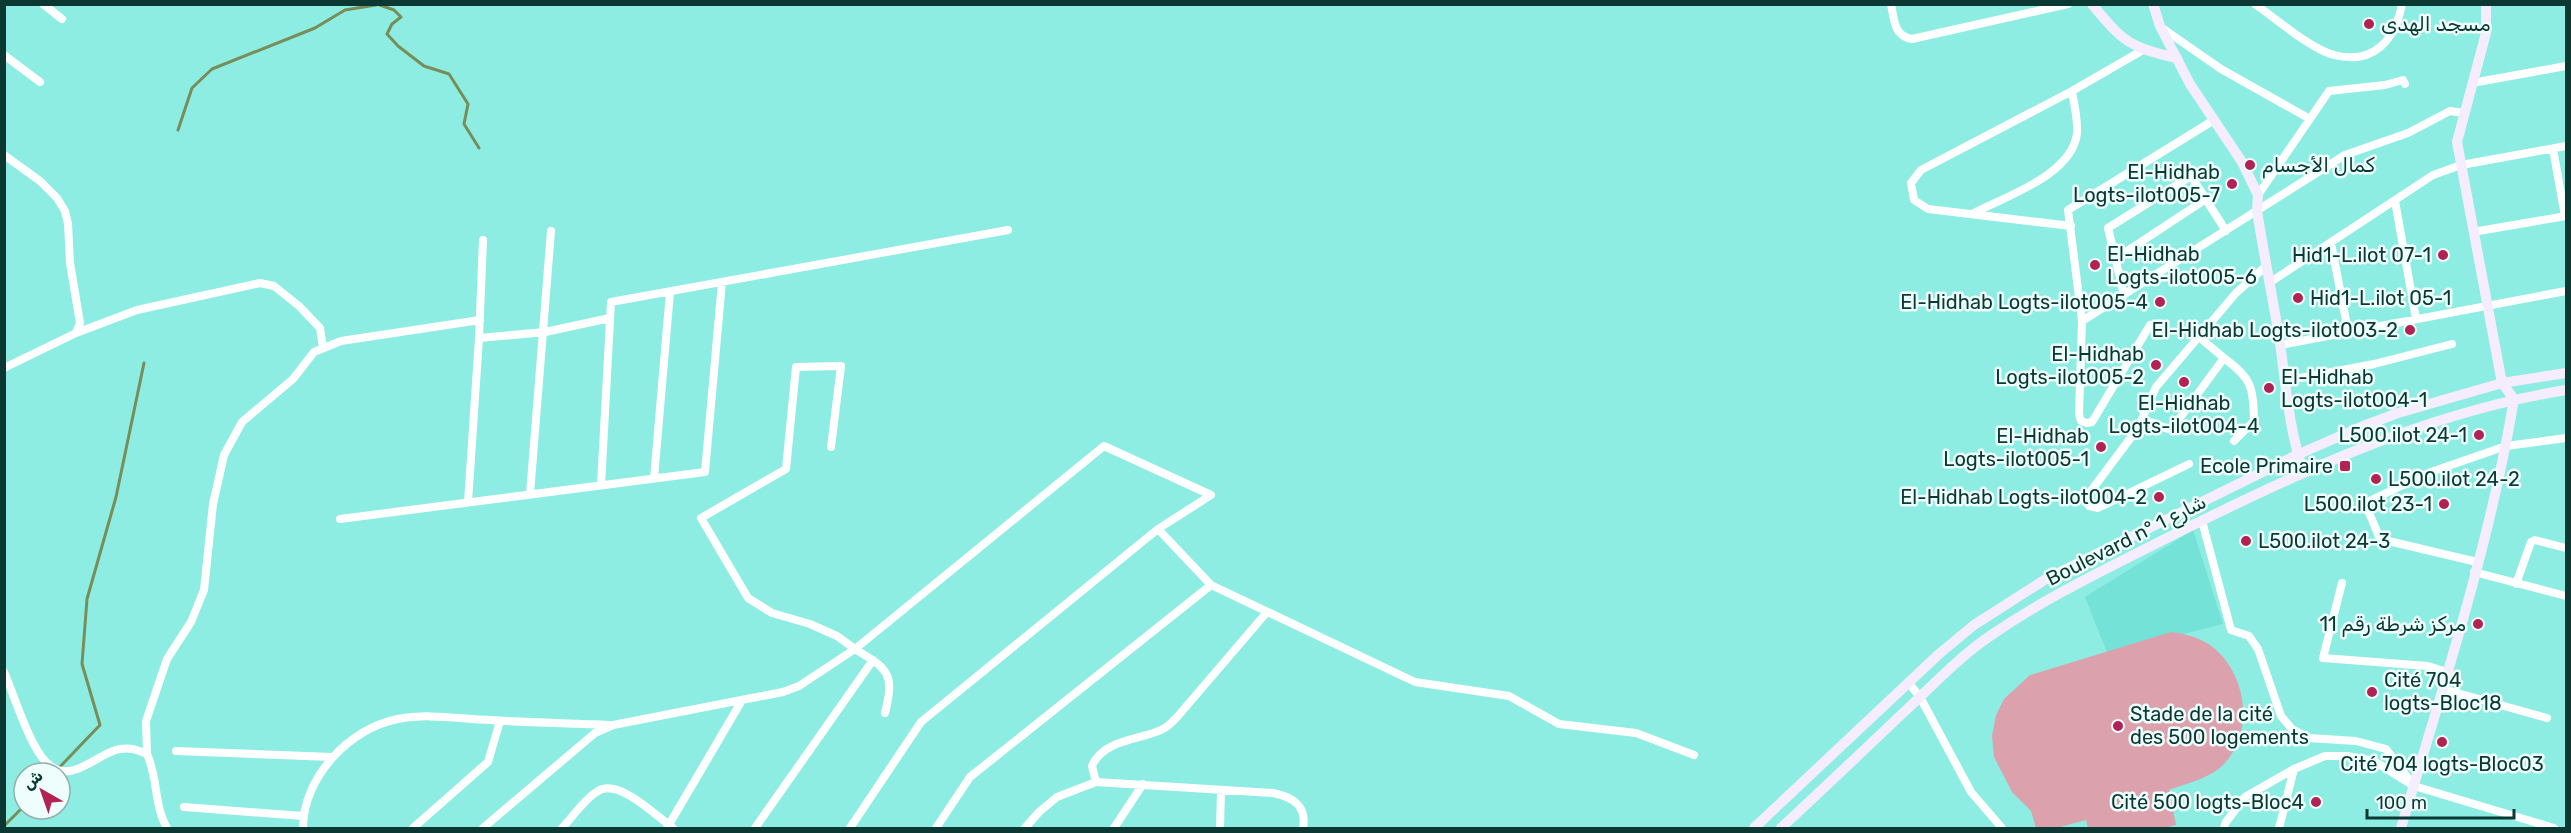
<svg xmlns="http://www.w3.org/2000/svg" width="2571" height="833" font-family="Rubik,Cairo,sans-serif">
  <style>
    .built { fill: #74e2d7 }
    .green { fill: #dba1ac }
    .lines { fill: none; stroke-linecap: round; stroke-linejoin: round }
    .stream { stroke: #788e59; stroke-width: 3 }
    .street { stroke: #fff; stroke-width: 8 }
    .secondary { stroke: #f5edfe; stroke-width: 10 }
    .poi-dot { fill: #b22253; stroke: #edfefc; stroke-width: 2 }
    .labels { text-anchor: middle; stroke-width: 5; stroke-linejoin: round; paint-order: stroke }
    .poi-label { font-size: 20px; fill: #0c3834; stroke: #edfefc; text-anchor: end }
    .street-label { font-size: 20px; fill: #0c3834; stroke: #edfefc }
  </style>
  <rect width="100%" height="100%" fill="#8dede3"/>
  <!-- built -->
  <path class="built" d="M2193,530L2223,624L2147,643L2108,655L2085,597Z"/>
  <!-- green -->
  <path class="green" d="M2171,632C2186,634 2198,637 2210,645C2247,672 2255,731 2224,764C2211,778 2187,783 2169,790L2176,825L2164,828H2088L2086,820L2057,828H2036L2031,811L2012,792L1994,757L1992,736L1996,715L2004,699L2030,675Z"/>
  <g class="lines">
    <!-- stream -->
    <path class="stream" d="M377,4L394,10L401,17L392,24L387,34L398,46L424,66L449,74L468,104L464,124L479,148
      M178,130L192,88L212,69L315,28L345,10L376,5
      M54,773L100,725L82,664L87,599L116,497L144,363
      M4,826L24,806"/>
    <!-- street -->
    <path class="street" d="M43,4L62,19
      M1891,4C1894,20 1894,36 1912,39L2068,4
      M2255,4C2275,18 2312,50 2334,55C2373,65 2395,41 2402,4
      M2162,28L2221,69L2310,119
      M4,55L40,82
      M2472,83L2566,66
      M2214,120L2068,210L2082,321L2345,155L2408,133L2450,111L2464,113
      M2553,149L2565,216
      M4,155L40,181L57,198L65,211L68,224L70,263L80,323L76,333L4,368
      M2258,195L2329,91L2385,85L2403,80L2405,84
      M2395,201L2416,319
      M1974,213C2007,196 2073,174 2077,133C2078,119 2074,104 2072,91
      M2071,226L1928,209L1914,200L1911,183L1921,170L2072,91L2143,50
      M2473,232L2566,216
      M2331,243L2348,331
      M2115,259L2206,199
      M2269,283L2433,175L2461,165L2566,146
      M2124,295L2108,228L2191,176L2226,231
      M2082,321L2079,414L2081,421L2087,423L2092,422L2150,325
      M76,333L137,310L260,283L274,286L299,306L320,328L323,348
      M479,338L545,332L610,318
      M2280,345L2566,291
      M2224,358C2252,379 2253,386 2254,421L2234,441
      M2284,381L2374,364L2452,344
      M2142,419L2171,430L2224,358L2199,337
      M831,447L841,366L796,367L786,469L701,518L748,598L772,613L810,624L837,636L855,649L1104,446L1211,495L1158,529L1211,585L1415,682L1509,696L1559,724L1636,733L1694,755
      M2189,464L2098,508L2089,506L2085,499L2138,428L2156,387L2236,293L2266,266
      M654,478L670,292
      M601,485L611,302L1008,230
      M530,494L551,231
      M468,502L479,338L483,240
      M340,519L705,472L722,282
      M2202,521L2231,630L2249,636L2258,649L2281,716L2292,729L2309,738L2356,741L2386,749L2414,786
      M2477,562L2380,539L2365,503L2431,472L2506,446L2566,438
      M2474,572L2566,596
      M2342,583L2323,658L2428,666L2447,672
      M2516,584L2531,542L2535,540L2566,548
      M4,672C15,697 28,742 45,761C70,789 99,751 120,749C130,747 137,750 147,754C158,778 154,806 167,828
      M1908,682L1920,697L1971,792L2002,828
      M2443,689L2547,718
      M176,751L332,757
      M147,754L146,721L167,659L191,622L204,590L213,504L224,455L242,422L293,379L314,352L341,341L480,320
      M1096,782L1092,766C1103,739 1142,740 1163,729C1169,726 1174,720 1178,716L1267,612
      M184,807L303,816
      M303,828C303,778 349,728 398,719C428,713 460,719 490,720C530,723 569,723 609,725
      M413,828L488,762L500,721
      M483,828L595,733L613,725L783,692L799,686L855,649C888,669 895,673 885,713
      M562,828C573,817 584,799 598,791C619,778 656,816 673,828
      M667,828L741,702
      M755,828L873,660
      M850,828L921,722L1158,529
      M936,828L970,777L1211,585
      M1025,828L1039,812L1057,797L1096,782L1273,793C1293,797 1307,806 1303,828
      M1114,828L1143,784
      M1220,828L1221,791
      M2224,828L2226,822L2245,797L2294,769L2325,756H2347L2374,761L2414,786L2554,828
      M2279,828L2294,769"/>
    <!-- secondary -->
    <path class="secondary" d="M2092,4C2122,41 2130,48 2177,58
      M2153,4L2160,26L2190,84L2242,162L2258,195L2257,211C2264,255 2273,299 2280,343C2286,386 2289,431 2304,473
      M1754,828L1939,654L1974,625L2046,579L2297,455L2363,426L2398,413L2502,383L2566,373
      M1781,828C1822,790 1863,751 1904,712C1932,686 1959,657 1990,636C2045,598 2104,570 2163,540C2292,475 2423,413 2566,390
      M2401,828C2443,687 2490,544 2514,399L2502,383L2457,142L2486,33V4"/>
  </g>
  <!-- markers -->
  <g class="poi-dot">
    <circle cx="2369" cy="24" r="6"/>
    <circle cx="2250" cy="165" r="6"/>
    <circle cx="2232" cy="184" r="6"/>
    <circle cx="2443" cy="255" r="6"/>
    <circle cx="2095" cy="265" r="6"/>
    <circle cx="2298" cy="298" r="6"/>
    <circle cx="2160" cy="302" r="6"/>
    <circle cx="2410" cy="330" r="6"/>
    <circle cx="2156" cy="365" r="6"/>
    <circle cx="2184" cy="382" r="6"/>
    <circle cx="2269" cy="388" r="6"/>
    <circle cx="2479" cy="435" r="6"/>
    <circle cx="2101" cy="447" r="6"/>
    <rect x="2339" y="460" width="12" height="12" rx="3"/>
    <circle cx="2376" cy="479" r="6"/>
    <circle cx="2159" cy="497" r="6"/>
    <circle cx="2444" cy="504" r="6"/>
    <circle cx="2246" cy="541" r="6"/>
    <circle cx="2478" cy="624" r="6"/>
    <circle cx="2372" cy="692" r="6"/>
    <circle cx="2118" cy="726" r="6"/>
    <circle cx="2442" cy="742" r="6"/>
    <circle cx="2316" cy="802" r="6"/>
  </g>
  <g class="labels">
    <!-- poi labels -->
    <g class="poi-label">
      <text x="2381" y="31" text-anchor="start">مسجد الهدى</text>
      <text x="2262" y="172" text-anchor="start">كمال الأجسام</text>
      <text x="2220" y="179">El-Hidhab<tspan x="2220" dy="23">Logts-ilot005-7</tspan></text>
      <text x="2107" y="261" text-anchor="start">El-Hidhab<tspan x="2107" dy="23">Logts-ilot005-6</tspan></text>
      <text x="2431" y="262">Hid1-L.ilot 07-1</text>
      <text x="2310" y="305" text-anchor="start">Hid1-L.ilot 05-1</text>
      <text x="2148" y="309">El-Hidhab Logts-ilot005-4</text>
      <text x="2398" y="337">El-Hidhab Logts-ilot003-2</text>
      <text x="2144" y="361">El-Hidhab<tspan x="2144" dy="23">Logts-ilot005-2</tspan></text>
      <text x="2281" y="384" text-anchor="start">El-Hidhab<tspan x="2281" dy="23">Logts-ilot004-1</tspan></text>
      <text x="2184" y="410" text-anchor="middle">El-Hidhab<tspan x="2184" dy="23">Logts-ilot004-4</tspan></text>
      <text x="2467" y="442">L500.ilot 24-1</text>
      <text x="2089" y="443">El-Hidhab<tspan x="2089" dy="23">Logts-ilot005-1</tspan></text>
      <text x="2333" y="473">Ecole Primaire</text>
      <text x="2388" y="486" text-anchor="start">L500.ilot 24-2</text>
      <text x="2147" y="504">El-Hidhab Logts-ilot004-2</text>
      <text x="2432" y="511">L500.ilot 23-1</text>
      <text x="2258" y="548" text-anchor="start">L500.ilot 24-3</text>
      <text x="2466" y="631">مركز شرطة رقم 11</text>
      <text x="2384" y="687" text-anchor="start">Cité 704<tspan x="2384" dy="23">logts-Bloc18</tspan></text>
      <text x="2130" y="721" text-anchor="start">Stade de la cité<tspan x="2130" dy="23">des 500 logements</tspan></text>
      <text x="2442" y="771" text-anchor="middle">Cité 704 logts-Bloc03</text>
      <text x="2304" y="809">Cité 500 logts-Bloc4</text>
    </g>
    <!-- street labels -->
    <g class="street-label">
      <text transform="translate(2126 540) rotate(-27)" y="7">Boulevard n° شارع 1</text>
    </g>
  </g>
  <!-- border -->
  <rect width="2571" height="833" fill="none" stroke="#0c3834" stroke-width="12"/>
  <!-- north arrow -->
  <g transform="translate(42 791) rotate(320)"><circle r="28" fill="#edfefc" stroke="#93afac" stroke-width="1.5"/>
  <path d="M0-4.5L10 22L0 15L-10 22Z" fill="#b22253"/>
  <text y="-9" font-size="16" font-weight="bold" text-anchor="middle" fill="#0c3834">ش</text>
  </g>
  <!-- scale -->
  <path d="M2367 809v9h147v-9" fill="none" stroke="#0c3834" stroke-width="3"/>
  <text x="2376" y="809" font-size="18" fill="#0c3834" stroke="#edfefc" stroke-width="4.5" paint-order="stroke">100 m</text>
</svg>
